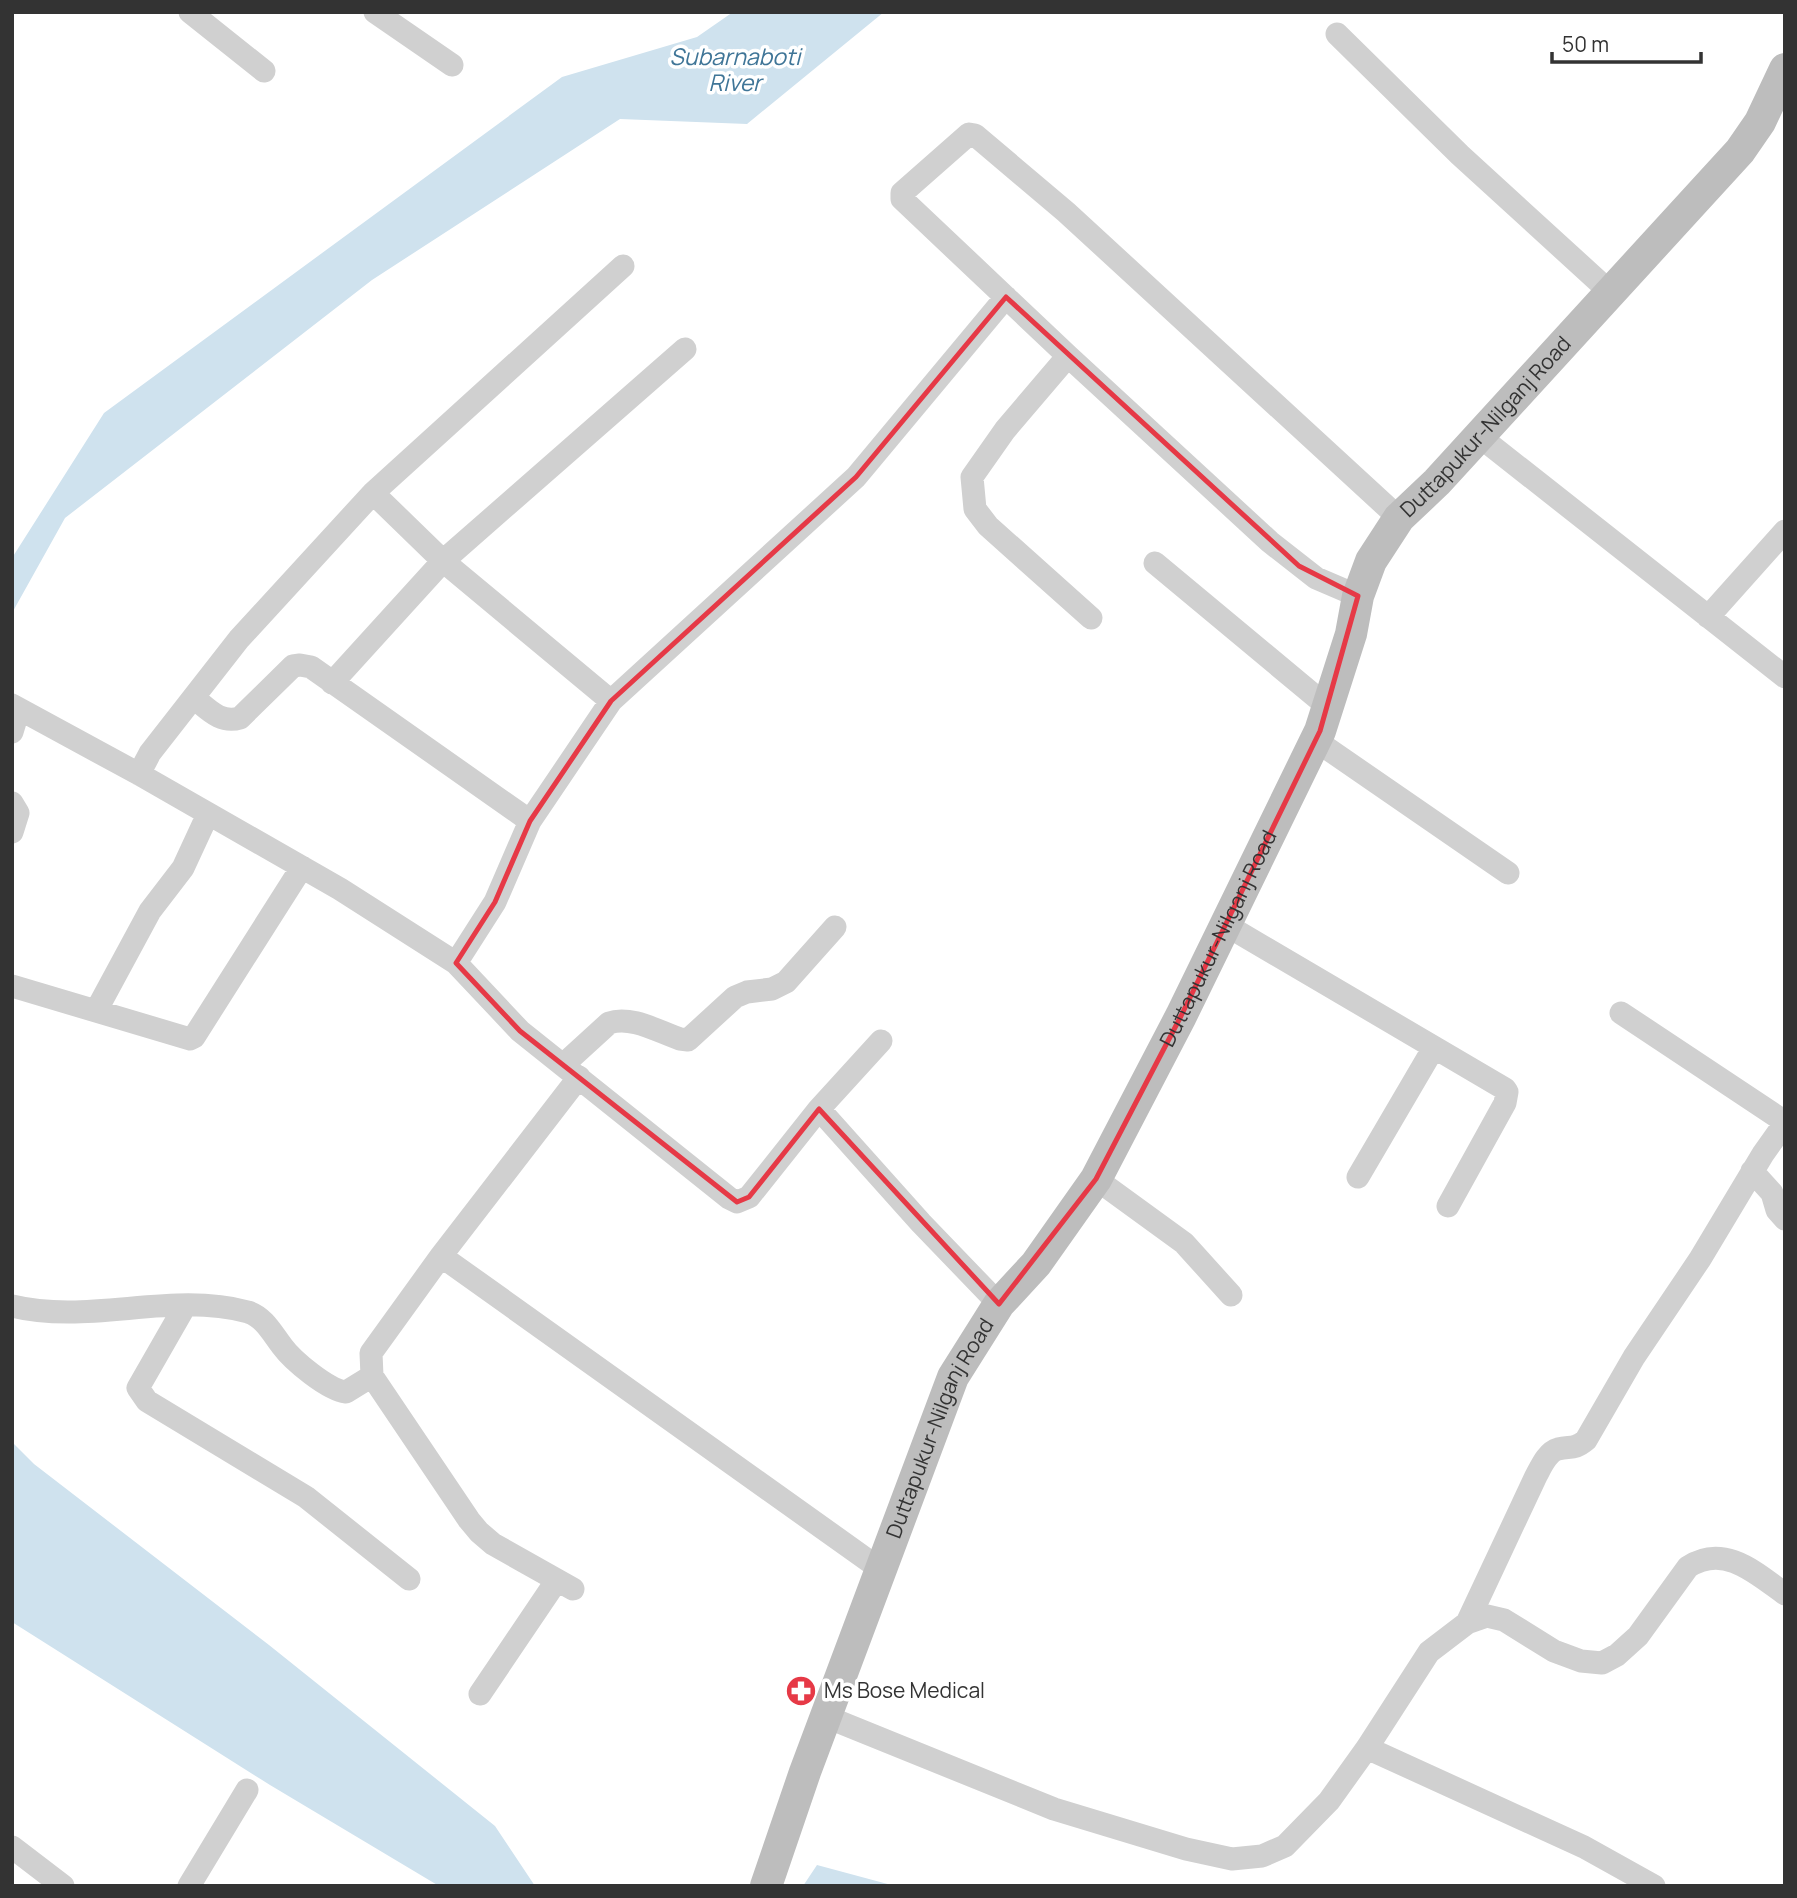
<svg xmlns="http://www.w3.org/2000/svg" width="1797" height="1898" font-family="Manrope,sans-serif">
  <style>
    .water { fill: #cfe2ee }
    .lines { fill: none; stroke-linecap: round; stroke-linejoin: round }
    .street { stroke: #d0d0d0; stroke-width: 23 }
    .secondary { stroke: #bdbdbd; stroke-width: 32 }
    .marked { fill: none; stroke: #e63946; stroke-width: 5; stroke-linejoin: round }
    .labels { text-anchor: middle; stroke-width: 7; stroke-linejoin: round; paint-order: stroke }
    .street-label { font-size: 21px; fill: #333; stroke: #fff }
    .poi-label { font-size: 21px; fill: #333; stroke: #fff; text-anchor: start }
    .water-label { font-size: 23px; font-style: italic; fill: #3f7597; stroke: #fff }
  </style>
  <rect width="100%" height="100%" fill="#fff"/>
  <!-- water -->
  <path class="water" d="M733,12H884L747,124L620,119L372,280L65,518L12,613V558L104,413L562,77L697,37Z
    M12,1442L34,1464L269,1645L495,1826L535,1886H439L270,1785L12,1622Z
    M817,1865L895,1886H803Z"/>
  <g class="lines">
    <!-- street -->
    <path class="street" d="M190,12L264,71
      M375,12L452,65
      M1337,34L1460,155L1610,292
      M1068,356L1005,430L972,477L975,509L988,526L1091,618
      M1479,436L1785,677
      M373,493L443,561L611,701
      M1155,563L1328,707
      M1358,596L1316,578L1270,542L1068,356L902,199V193L969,134L975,135L1066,212L1399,518
      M1708,617L1785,531
      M332,683L443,561L685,349
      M194,698C208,709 220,724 240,718L293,666L300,665L311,667L530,821
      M12,705L139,774L340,889L456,963L520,1031L729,1198L737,1202L749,1197L819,1109L881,1041
      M12,732L19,709
      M1315,740L1508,873
      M139,774L150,753L239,639L373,493L623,266
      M12,803L18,813L12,832
      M1226,925L1505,1089L1507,1092L1505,1103L1448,1206
      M456,963L495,902L530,821L611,701L856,477L1006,297
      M12,986L190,1039L194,1037L302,867
      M96,1011L150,911L183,868L208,814
      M1621,1013L1785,1122
      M563,1065L609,1023C631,1015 659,1032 680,1039L688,1040L735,997L747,992L772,989L786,982L835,927
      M819,1109L921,1223L999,1304
      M1752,1171L1772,1193L1777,1210L1785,1219
      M1358,1177L1433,1049
      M1096,1179L1184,1243L1231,1295
      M441,1256L880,1569
      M12,1306C90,1325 171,1291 248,1312C264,1317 272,1333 282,1346C293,1361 328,1390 346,1392L372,1376
      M185,1306L138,1388L147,1401L306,1497L409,1579
      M573,1589L493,1544L479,1532L469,1520L372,1376L371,1353L441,1256L579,1077
      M1467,1623L1536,1476C1541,1467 1547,1452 1558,1449C1571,1446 1574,1450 1586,1440L1634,1357L1700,1259L1763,1154L1785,1123
      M480,1694L557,1580
      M827,1717L1054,1809L1186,1849L1232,1859L1262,1856L1285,1846L1329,1801L1367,1748L1429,1652L1467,1623L1487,1616L1504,1620L1554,1651L1581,1661L1602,1663L1617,1655L1638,1636L1688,1567C1724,1543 1756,1573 1785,1594
      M1367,1748L1584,1847L1654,1886
      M12,1847L63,1886
      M189,1886L247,1790"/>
    <!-- secondary -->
    <path class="secondary" id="s1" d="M766,1886L805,1772L953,1377L999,1304L1036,1264L1096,1179L1181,1016L1320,731L1351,634L1358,596L1371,561L1399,518L1437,482L1740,151L1760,122L1785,69"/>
  </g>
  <!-- marked area -->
  <path class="marked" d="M1006,297L1299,566L1358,596L1320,731L1181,1016L1096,1179L999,1304L819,1109L749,1197L737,1202L520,1031L456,963L495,902L530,821L611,701L856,477Z"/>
  <!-- icons -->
  <defs>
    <g id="pharmacy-disc" transform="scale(1.575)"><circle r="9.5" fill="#e63946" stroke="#fff"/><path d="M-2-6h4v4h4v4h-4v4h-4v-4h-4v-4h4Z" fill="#fff"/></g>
  </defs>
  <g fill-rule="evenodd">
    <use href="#pharmacy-disc" x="801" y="1691"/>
  </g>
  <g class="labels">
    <!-- street labels -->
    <g class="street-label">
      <text dy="7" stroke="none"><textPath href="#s1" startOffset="1643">Duttapukur-Nilganj Road</textPath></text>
      <text dy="7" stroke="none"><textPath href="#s1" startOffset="1057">Duttapukur-Nilganj Road</textPath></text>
      <text dy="7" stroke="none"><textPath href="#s1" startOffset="490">Duttapukur-Nilganj Road</textPath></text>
    </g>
    <!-- poi labels -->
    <g class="poi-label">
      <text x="824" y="1698">Ms Bose Medical</text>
    </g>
    <!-- water labels -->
    <g class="water-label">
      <text x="735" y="65">Subarnaboti<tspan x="735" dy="26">River</tspan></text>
    </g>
  </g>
  <!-- border -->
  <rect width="1797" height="1898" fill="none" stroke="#333333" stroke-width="28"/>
  <!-- scale -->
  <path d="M1552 52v10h149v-10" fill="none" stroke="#333333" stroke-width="3.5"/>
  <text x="1562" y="52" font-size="21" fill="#333333" stroke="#ffffff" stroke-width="5" paint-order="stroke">50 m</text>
</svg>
